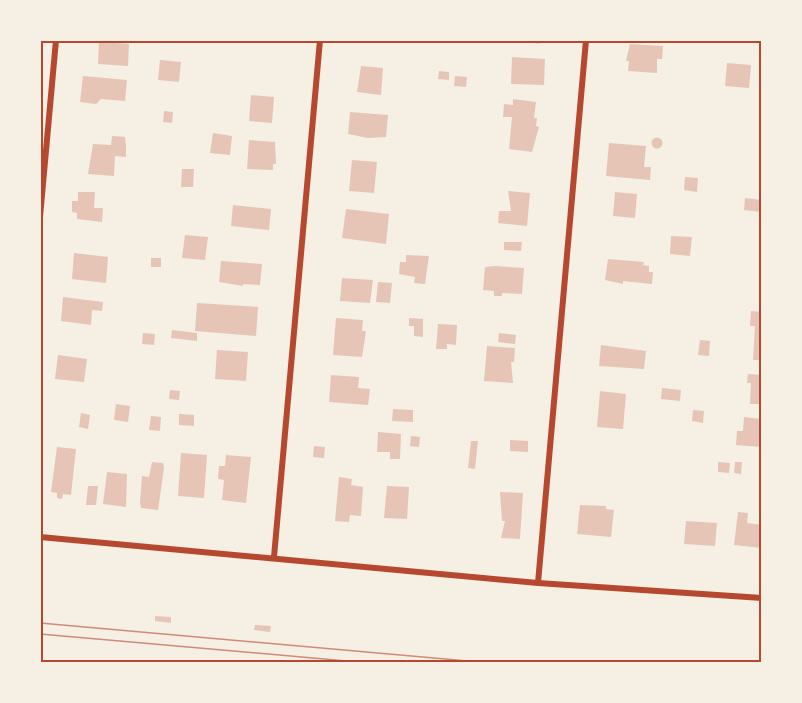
<svg xmlns="http://www.w3.org/2000/svg" width="802" height="703" font-family="'Roboto Condensed',sans-serif">
  <style>
    .building { fill: #e6c5b7 }
    .lines { fill: none; stroke-linecap: round; stroke-linejoin: round }
    .minor { stroke: #b5482f; stroke-width: 6 }
    .tram { stroke: #cf8b77; stroke-width: 1.5 }
    .neatline { fill: none; stroke: #b5482f; stroke-width: 2 }
  </style>
  <rect width="100%" height="100%" fill="#f6efe4"/>
  <!-- building -->
  <path class="building" d="M520,40H539V44Z
    M99,42L129,44L128,66L98,64Z
    M630,44L663,46L662,59H657V73L628,71L629,61H626Z
    M512,57L545,59L544,85L511,84Z
    M160,60L181,62L179,82L158,80Z
    M727,63L751,65L749,88L725,86Z
    M361,66L383,68L381,95L357,92Z
    M439,71L449,72V80L438,79Z
    M83,76L127,80L125,101L101,99L96,104L80,102Z
    M455,76L467,77L466,87L454,86Z
    M251,95L274,97L272,123L249,121Z
    M513,99L536,102L534,118H537L536,126L539,127L532,152L509,149L512,117H503L504,104L513,105Z
    M164,111L173,112L172,123L163,122Z
    M350,112L388,115L386,137L368,138L348,134Z
    M213,133L232,136L230,155L210,153Z
    M112,136L125,137L126,146V157L115,156L114,176L88,174L93,144L111,145Z
    M651.5 143a5.5 5.5 0 1 1 11 0a5.5 5.5 0 1 1-11 0Z
    M249,140L275,142L276,164H273V170L247,169Z
    M609,143L646,146L644,167H651L650,180L606,176Z
    M352,160L377,162L374,193L349,191Z
    M182,169H194L193,187H181Z
    M685,177L698,178L697,192L684,190Z
    M508,191L530,193L527,226L498,223L499,211H511Z
    M78,192H95L94,208H103L102,222L77,219V213L72,212V201H78Z
    M615,192L637,194L635,218L613,216Z
    M745,198L762,200V212L744,210Z
    M233,205L271,209L269,230L231,226Z
    M346,209L389,214L386,244L342,238Z
    M185,235L208,237L205,260L182,258Z
    M671,236L692,237L690,256L670,254Z
    M504,242H522L521,251L504,250Z
    M74,253L108,257L106,283L72,279Z
    M406,255L429,256L425,284L414,283L415,277L399,274L400,262H406Z
    M151,258H161V267H151Z
    M608,259L644,262L643,265L649,266V272H653L652,284L623,281V284L605,280Z
    M221,261L262,264L260,285L243,284V286L219,282Z
    M495,266L524,268L522,294L502,293V296H494V291L483,290L485,267Z
    M342,278L373,280L370,303L340,301Z
    M760,281H762V298H759Z
    M378,282L392,283L390,303L376,302Z
    M63,297L103,302L102,311L92,310L91,325L61,321Z
    M197,303L258,307L256,336L195,331Z
    M751,311L762,312V360H753L755,326H750Z
    M336,318L363,320L362,331H366L362,357L333,355Z
    M409,318L423,319V337L414,336V326H409Z
    M438,324L457,325L456,345L447,344V349H436Z
    M172,330L197,333V341L171,338Z
    M143,333L155,334L154,345L142,344Z
    M499,333L516,335L515,344L498,342Z
    M700,340L710,341L709,356L698,355Z
    M601,345L646,351L644,369L599,366Z
    M487,346L515,348L514,362H511L513,383L484,381Z
    M217,350L248,352L246,381L215,379Z
    M58,355L87,359L84,382L55,379Z
    M748,374L762,375V404H750L751,383H747Z
    M331,375L359,377L358,388L370,389L368,405L329,402Z
    M662,388L681,390L680,401L661,399Z
    M170,390L180,391L179,400L169,399Z
    M600,391L626,394L623,429L597,427Z
    M116,404L130,406L128,422L114,420Z
    M393,409L413,410V422L392,421Z
    M693,410L704,411L703,423L692,421Z
    M81,413L90,415L88,429L79,427Z
    M179,414L194,415V426L179,425Z
    M151,416L161,417L160,431L149,430Z
    M744,417L762,419V447L736,445L737,431H743Z
    M378,432L401,434L400,459H390V452H377Z
    M411,436L420,437L419,447L410,446Z
    M510,440L528,441V452L510,451Z
    M471,441H478L475,469L468,468Z
    M314,446L325,447L324,458L313,457Z
    M57,447L76,449L71,495L63,494L62,499L57,498V493L51,492Z
    M181,453L207,455L204,498L178,496Z
    M226,455L251,457L246,503L222,500L224,480L218,479L219,466H225Z
    M152,462L163,463L164,468L158,510L141,508L140,502L142,476L149,477Z
    M718,462L730,463L729,473L718,472Z
    M735,462H742L741,474L734,473Z
    M107,472L127,474L126,507L103,504Z
    M339,477L352,479L351,485L363,487L361,516L350,515L349,522L335,521Z
    M88,486H98L96,505H86Z
    M387,486L409,487L407,519L384,518Z
    M500,492L523,493L520,539L501,538L505,521H502Z
    M580,505L606,506V509L614,510L611,537L577,534Z
    M738,512L748,513L747,523L762,525V548L734,545Z
    M686,521L717,523L715,546L684,544Z
    M155,616L171,617V623L155,621Z
    M255,625L271,626L270,632L254,630Z"/>
  <g class="lines">
    <!-- minor -->
    <path class="minor" d="M40,217L56,40
      M40,537L538,583L762,598
      M274,557L320,40
      M538,583L586,40"/>
    <!-- tram -->
    <path class="tram" d="M40,623L479,662
      M40,634L358,662"/>
  </g>
  <!-- border -->
  <rect width="802" height="703" fill="none" stroke="#f6efe4" stroke-width="84"/>
  <rect x="42" y="42" width="718" height="619" class="neatline"/>
</svg>
